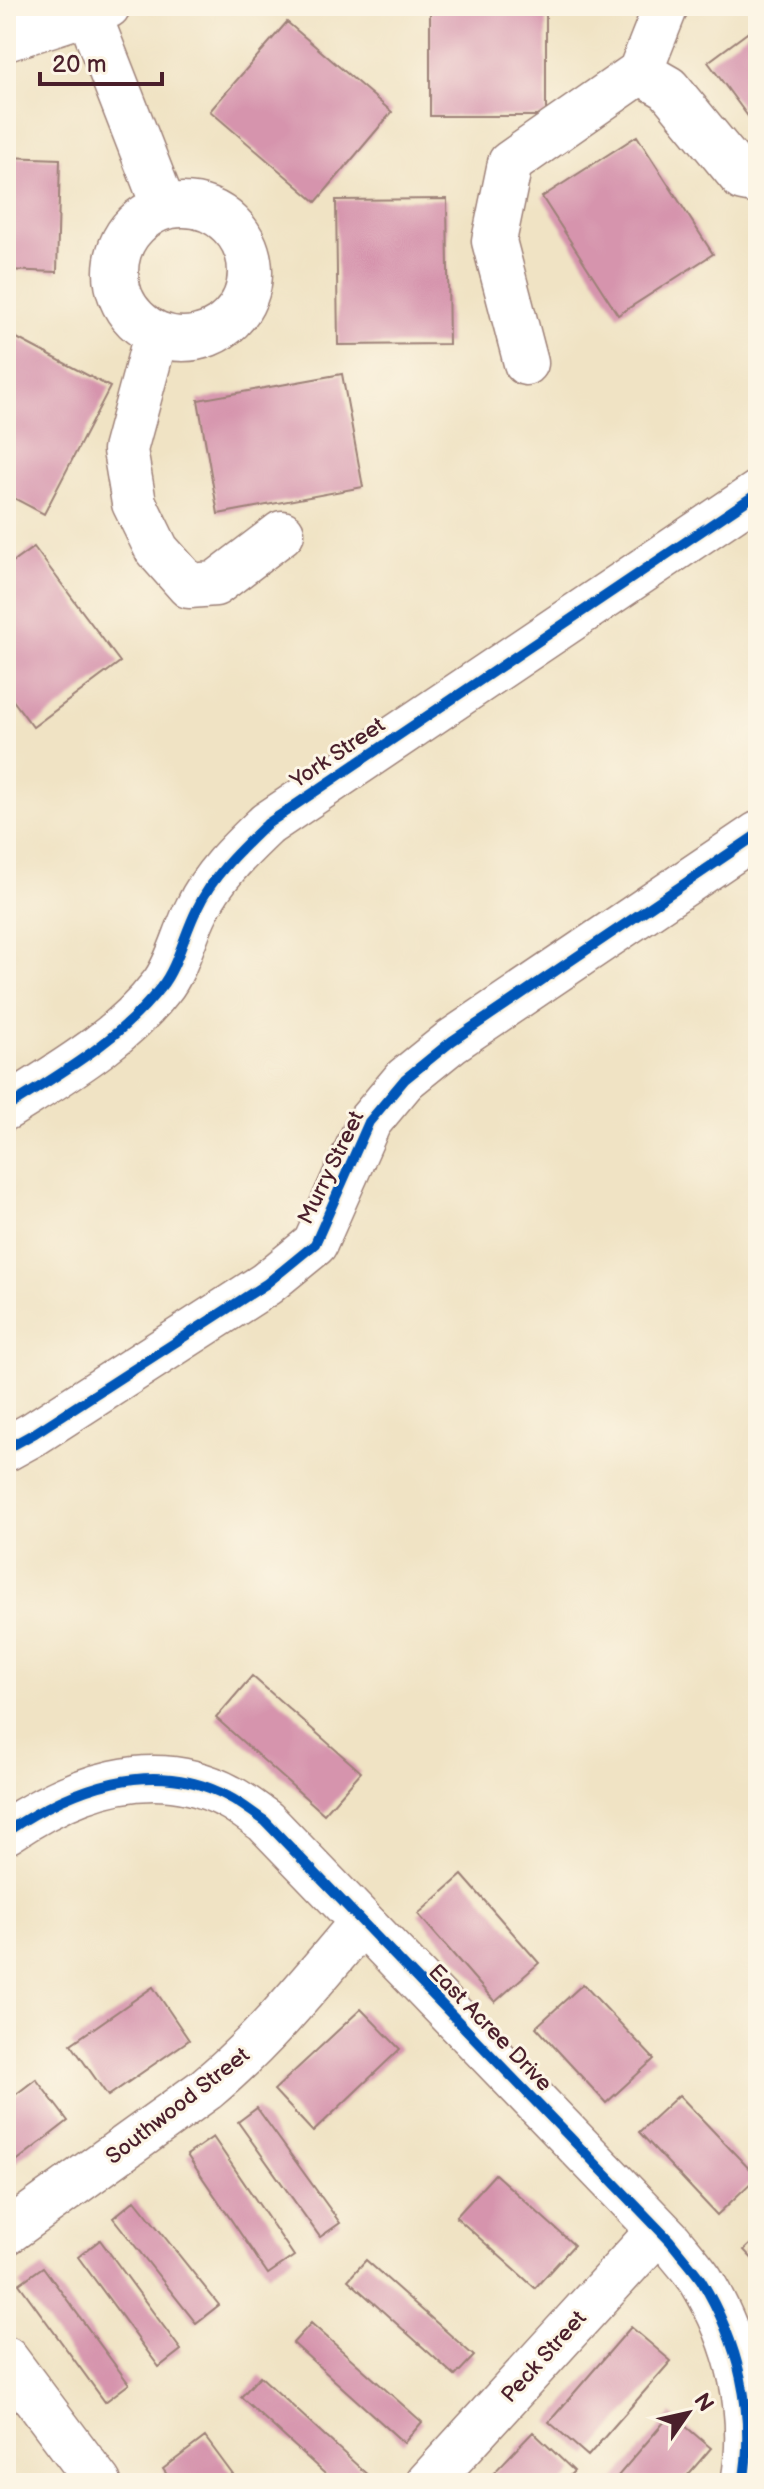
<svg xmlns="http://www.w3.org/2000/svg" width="764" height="2489" font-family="'Balsamiq Sans',sans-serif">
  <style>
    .building { fill: #d694ad }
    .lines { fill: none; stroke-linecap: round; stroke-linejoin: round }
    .minor-casing { stroke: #9d8178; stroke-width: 47 }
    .minor { stroke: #fff; stroke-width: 44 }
    .cycleway-casing { stroke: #fcf5e5; stroke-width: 15 }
    .cycleway { stroke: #0057b8; stroke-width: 10 }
    .labels { text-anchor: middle; stroke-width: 6; stroke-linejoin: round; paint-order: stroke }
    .street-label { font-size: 22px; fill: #4a1f2b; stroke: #fcf5e5 }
  </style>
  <rect width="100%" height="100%" fill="#fcf5e5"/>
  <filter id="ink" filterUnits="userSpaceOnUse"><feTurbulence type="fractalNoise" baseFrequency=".0125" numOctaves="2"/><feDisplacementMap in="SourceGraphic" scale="16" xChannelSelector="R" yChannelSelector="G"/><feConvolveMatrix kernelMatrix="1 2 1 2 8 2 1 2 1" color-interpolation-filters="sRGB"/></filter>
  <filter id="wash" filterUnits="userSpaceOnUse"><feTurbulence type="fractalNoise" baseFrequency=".006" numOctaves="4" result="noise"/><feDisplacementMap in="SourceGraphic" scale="32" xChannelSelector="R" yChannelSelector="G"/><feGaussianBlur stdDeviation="1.8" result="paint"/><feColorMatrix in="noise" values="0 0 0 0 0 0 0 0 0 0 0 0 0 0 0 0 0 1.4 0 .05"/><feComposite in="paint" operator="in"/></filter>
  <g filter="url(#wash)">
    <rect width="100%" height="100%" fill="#f0e3c4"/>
    <g id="blocks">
      <!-- building -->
      <path class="building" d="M430,6H546V116H430Z
        M287,22L392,112L316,202L210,111Z
        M758,25V130L708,62Z
        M637,136L713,254L618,315L542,197Z
        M6,157L60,159L57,272L6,270Z
        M447,199L449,344L338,345L336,200Z
        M11,335L110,387L44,514L6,494V345Z
        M342,374L363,487L218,514L198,400Z
        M34,547L120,662L33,727L6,691V567Z
        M252,1676L361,1772L324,1814L216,1718Z
        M462,1875L539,1963L495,2002L418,1914Z
        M583,1984L654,2059L606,2103L536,2027Z
        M153,1987L189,2040L108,2096L71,2044Z
        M361,2009L400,2049L313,2132L274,2090Z
        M36,2079L68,2121L6,2169V2102Z
        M679,2095L757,2177L717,2215L639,2132Z
        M257,2108L340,2223L320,2237L238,2122Z
        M213,2137L294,2256L268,2274L187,2155Z
        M495,2174L574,2245L535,2288L456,2217Z
        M135,2200L219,2305L196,2323L113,2218Z
        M758,2237V2265L744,2250Z
        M100,2240L181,2350L159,2367L78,2257Z
        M366,2260L474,2356L455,2376L348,2280Z
        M43,2267L129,2384L105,2402L19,2284Z
        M311,2323L422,2422L404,2443L293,2343Z
        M631,2327L671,2361L588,2456L549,2422Z
        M260,2376L372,2479L368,2483H335L241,2397Z
        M671,2414L711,2448L681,2483H612Z
        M533,2432L574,2471L563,2483H484Z
        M205,2437L239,2483H173L163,2469Z"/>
    </g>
  </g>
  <g filter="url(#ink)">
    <use href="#blocks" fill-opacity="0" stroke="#9d8178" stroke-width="2"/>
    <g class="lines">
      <!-- minor casing -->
      <g class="minor-casing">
        <path id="minor" d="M88,12L164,207
          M6,39L108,6
          M640,72L668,88L743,179L758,182
          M116 272a67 67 0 1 1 134 0a67 67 0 1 1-134 0Z
          M156,335L125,450L134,503L157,550L189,586L215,584L282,533
          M526,363L494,241L510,163L640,72L666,6
          M6,1108C61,1073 120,1040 161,987C177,968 185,932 197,909C213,875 241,849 267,824L758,493
          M6,1449L35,1433L266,1284L315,1244L369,1122L405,1079L452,1041L758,834
          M6,1832C71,1788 153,1756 229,1797C241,1803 253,1813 265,1821L670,2241C680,2254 692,2267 701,2280C738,2341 756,2413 743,2483
          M6,2233L206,2089C265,2040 312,1981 362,1922
          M6,2359L99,2483
          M428,2483L659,2230"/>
      </g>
      <!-- minor -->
      <use href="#minor" class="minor"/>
      <!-- cycleway casing -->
      <g class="cycleway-casing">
        <path id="cycleway" d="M6,1108C61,1073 120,1040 161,987C177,968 185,932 197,909C213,875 241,849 267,824L758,493
          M6,1449L35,1433L266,1284L315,1244L369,1122L405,1079L452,1041L758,834
          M6,1832C71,1788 153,1756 229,1797C241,1803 253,1813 265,1821L670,2241C680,2254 692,2267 701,2280C738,2341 756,2413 743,2483"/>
      </g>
      <!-- cycleway -->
      <use href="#cycleway" class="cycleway"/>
    </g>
  </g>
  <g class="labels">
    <!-- street labels -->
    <g class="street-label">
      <text transform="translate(337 752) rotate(-34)" y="8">York Street</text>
      <text transform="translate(330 1167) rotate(-64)" y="8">Murry Street</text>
      <text transform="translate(491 2027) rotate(46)" y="8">East Acree Drive</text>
      <text transform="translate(177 2105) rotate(-38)" y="8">Southwood Street</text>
      <text transform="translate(543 2356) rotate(-48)" y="8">Peck Street</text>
    </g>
  </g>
  <!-- margin -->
  <rect width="764" height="2489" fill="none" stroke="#fcf5e5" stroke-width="32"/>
  <!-- north arrow -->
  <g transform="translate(688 2413) rotate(56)" stroke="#fcf5e5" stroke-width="6" paint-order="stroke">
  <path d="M0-6L14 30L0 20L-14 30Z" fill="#4a1f2b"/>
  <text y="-12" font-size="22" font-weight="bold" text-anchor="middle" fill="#4a1f2b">N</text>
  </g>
  <!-- scale -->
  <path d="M40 72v12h122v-12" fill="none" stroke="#4a1f2b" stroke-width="4"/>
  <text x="52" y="72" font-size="24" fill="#4a1f2b" stroke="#fcf5e5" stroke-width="6" paint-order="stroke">20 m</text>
</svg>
